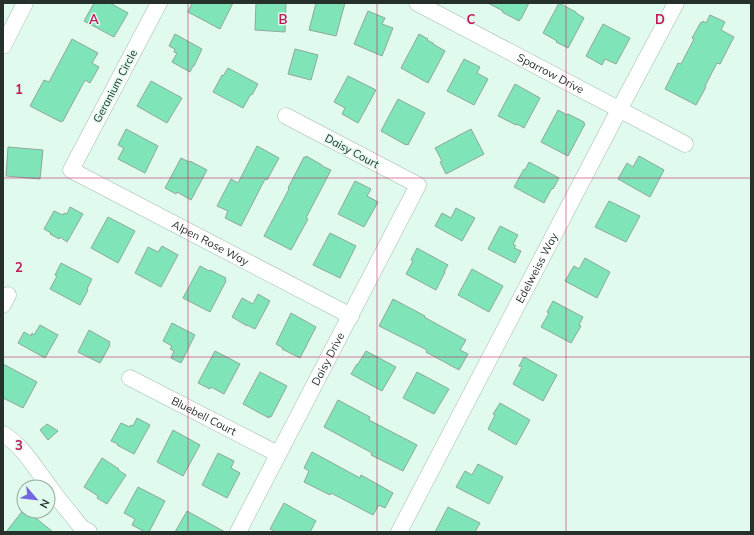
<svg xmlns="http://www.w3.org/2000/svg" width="754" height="535" font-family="Mulish,sans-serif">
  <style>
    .building { fill: #7fe5b8; stroke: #8ea79a }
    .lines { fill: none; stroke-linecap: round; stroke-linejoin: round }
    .minor-casing { stroke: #a0bbad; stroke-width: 17 }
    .minor { stroke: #fff; stroke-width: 16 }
    .grid { fill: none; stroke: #c2185b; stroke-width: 1; stroke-opacity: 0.55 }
    .labels { text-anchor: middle; stroke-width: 3; stroke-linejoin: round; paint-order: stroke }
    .street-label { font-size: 11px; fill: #26312c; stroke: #e0fbed }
    .grid-label { font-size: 13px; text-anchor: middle; font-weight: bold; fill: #c2185b; stroke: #e0fbed; stroke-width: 3; stroke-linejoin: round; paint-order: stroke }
  </style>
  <rect width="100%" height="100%" fill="#e0fbed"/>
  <!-- building -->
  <path class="building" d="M94,3H110L128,13L114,37L84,21Z
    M192,3H233L220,29L188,12Z
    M256,3H286L285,32L255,30Z
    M316,3H345L336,36L309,30Z
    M488,3H529L521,19H520L519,21L502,12L503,11Z
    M559,3L576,12V13L584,18L568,48L556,42L557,41L543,33Z
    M368,11L385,18L382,24L393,28L382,56L354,44Z
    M710,15L725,22L721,30L734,37L720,64L717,63L705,86L706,87L696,105L665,89L678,63L681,64L694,39L692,38L701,22L702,23L703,21L706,23Z
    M603,24L630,38L616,64L605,59L602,65L586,56Z
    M175,34L202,49L194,66H193L190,72L172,62L177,53L174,52L175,49L169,46Z
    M419,34L428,39L427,40L433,43V44L445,51L428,83L401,68Z
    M72,39L98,53L92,63L99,67L90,83L85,80L63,121H62L61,122L30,106L44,80L49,82Z
    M295,49L318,55L311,80L288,74Z
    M464,59L480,67L477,73L488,79L474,105L447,91Z
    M228,68L258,84L252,95L251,94L243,108L213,92L222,75L223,76Z
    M348,76L376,90L358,123L342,114L345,108L334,102Z
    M151,81L182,98L167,123L137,106Z
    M515,84L540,98L524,128L517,124L516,125L498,116Z
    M398,99L425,113L408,145L407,144L406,145L381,131Z
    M558,110L567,115L568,114L584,122V124H585L568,156L541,142Z
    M126,129L158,146L145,173L118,159L124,148L118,145Z
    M471,129L484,154L446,174L440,162L442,161L435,148Z
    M257,146L279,158L267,180L265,179L241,226L225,218L228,211L217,206L231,179L238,183Z
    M8,147L43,150L40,179L6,176Z
    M306,156L322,165V166L331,170L306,218L308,219L291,250L264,236L289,189L288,188L304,157L306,158Z
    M639,156L664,170L650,197L618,179L627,163L633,167Z
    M181,158L189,162L190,161L207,170L191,200L177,192L176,194L165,188Z
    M529,162L559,178L553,189L552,188L544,203L514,187L524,169L525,170Z
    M355,181L371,189L367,196L378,202L364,227L338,214Z
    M609,201L640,216L626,242L595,227Z
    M70,207L83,214L67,242L60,237L59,239L50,234L51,233L44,229L54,211L63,215L64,213L67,214Z
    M456,208L475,218L462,241L435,226L442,213L451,218Z
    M108,217L135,231L118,263L91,248Z
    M500,226L518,235L513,244L516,246L514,248L521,251L515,263L488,249Z
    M330,233L356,246L340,278L313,265Z
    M162,246L178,255L161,287L135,273L148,247L158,252Z
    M417,248L448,265L444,272H445L436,290L406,274L413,261L411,260Z
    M585,258L610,272L597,298L565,281L574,266L579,269Z
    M61,263L92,279L87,289L88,290L80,305L50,289L57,276L55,275Z
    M200,266L209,271L210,270L226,278L225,280L226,281L210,312L183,298Z
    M472,269L503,286L489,312L458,295Z
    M258,294L270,301L255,329L247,325V326L232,317L242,298L253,304Z
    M393,299L425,316L424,317L466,340L460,350L468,354L459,370L426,352L427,350L379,326Z
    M553,301L583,317L579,325L581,326L571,343L541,327L549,313L547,312Z
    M291,313L316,327L300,358L282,349L283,348L276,344Z
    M172,323L195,335L181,363L171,358L174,351L170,349L172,346L163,341Z
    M40,325L58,335L45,358L18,343L24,332L31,336L32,333L34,335Z
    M89,330L110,342L109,344L110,345L100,363L78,352Z
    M215,351L240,364L224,394L211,387L210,389L198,383Z
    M366,351L396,367L382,391L351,374L357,364H358Z
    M524,357L557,375L543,401L513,384L522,367L519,366Z
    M3,364L37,382L23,408L3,398Z
    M260,372L287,386L271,417L269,416V418L243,404Z
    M417,372L449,389L434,414L403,398Z
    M338,400L370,417L369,420L417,445L403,471L371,455L372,453L324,427Z
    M500,403L530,420L516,445L488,429L495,415L493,414Z
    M137,418L150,425L134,454L117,445L118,444L111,441L121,423L130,427L131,425L133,426Z
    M47,424L58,431L48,440L40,430Z
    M173,430L200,445L183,476L157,462Z
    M312,452L360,478L361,475L393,493L385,508L379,505L373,515L331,493L330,495L304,482L309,471L304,468Z
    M218,453L234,461L231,468L240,473L227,498L202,485Z
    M102,458L119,469L118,470L126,475L107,504L97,498L98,496L84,487Z
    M478,464L503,477L489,504L456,487L465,471L472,475Z
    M138,487L165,501L149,532H145L132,525L135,519L124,513Z
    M284,503L316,521L310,532H276L270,529Z
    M448,507L480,523L475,532H435Z
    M24,509V511H27L53,532H6Z
    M187,511L225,532H175Z"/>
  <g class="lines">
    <!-- minor casing -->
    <g class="minor-casing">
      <g id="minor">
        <path id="s1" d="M159,3L71,170L351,316"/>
        <path id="s2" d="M417,3L685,144"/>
        <path d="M3,46L25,3"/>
        <path d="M3,305L8,295"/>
        <path id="s3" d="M130,378L278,454"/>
        <path d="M3,434C22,445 33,465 46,482C57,498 70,513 82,528L89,532"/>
        <path id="s4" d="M238,532L418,185L286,116"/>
        <path id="s5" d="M399,532L619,110L676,3"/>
      </g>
    </g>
    <!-- minor -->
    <use href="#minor" class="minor"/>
  </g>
  <!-- grid -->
  <path class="grid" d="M188,3V532M377,3V532M566,3V532M3,178H751M3,357H751"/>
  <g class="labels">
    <!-- street labels -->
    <g class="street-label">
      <text dy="4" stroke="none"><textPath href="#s2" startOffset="151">Sparrow Drive</textPath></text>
      <text transform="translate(115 86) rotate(-62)" y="4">Geranium Circle</text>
      <text transform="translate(352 151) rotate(28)" y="4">Daisy Court</text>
      <text dy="4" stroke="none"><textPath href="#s1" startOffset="346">Alpen Rose Way</textPath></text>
      <text dy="4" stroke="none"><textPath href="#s5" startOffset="298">Edelweiss Way</textPath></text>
      <text dy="4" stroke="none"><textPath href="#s4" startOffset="195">Daisy Drive</textPath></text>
      <text dy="4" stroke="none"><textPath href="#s3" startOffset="83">Bluebell Court</textPath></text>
    </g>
  </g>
  <g class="grid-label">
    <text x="94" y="24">A</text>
    <text x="283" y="24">B</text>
    <text x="471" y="24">C</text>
    <text x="660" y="24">D</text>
    <text x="19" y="94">1</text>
    <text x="19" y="272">2</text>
    <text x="19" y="450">3</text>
  </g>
  <!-- border -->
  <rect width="754" height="535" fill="none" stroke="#26312c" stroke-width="8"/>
  <!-- north arrow -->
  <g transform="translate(36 499) rotate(118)"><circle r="19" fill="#e0fbed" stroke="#96aaa0"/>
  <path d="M0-3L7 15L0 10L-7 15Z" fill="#7366e1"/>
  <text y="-6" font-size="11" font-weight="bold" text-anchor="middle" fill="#26312c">N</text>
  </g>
</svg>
